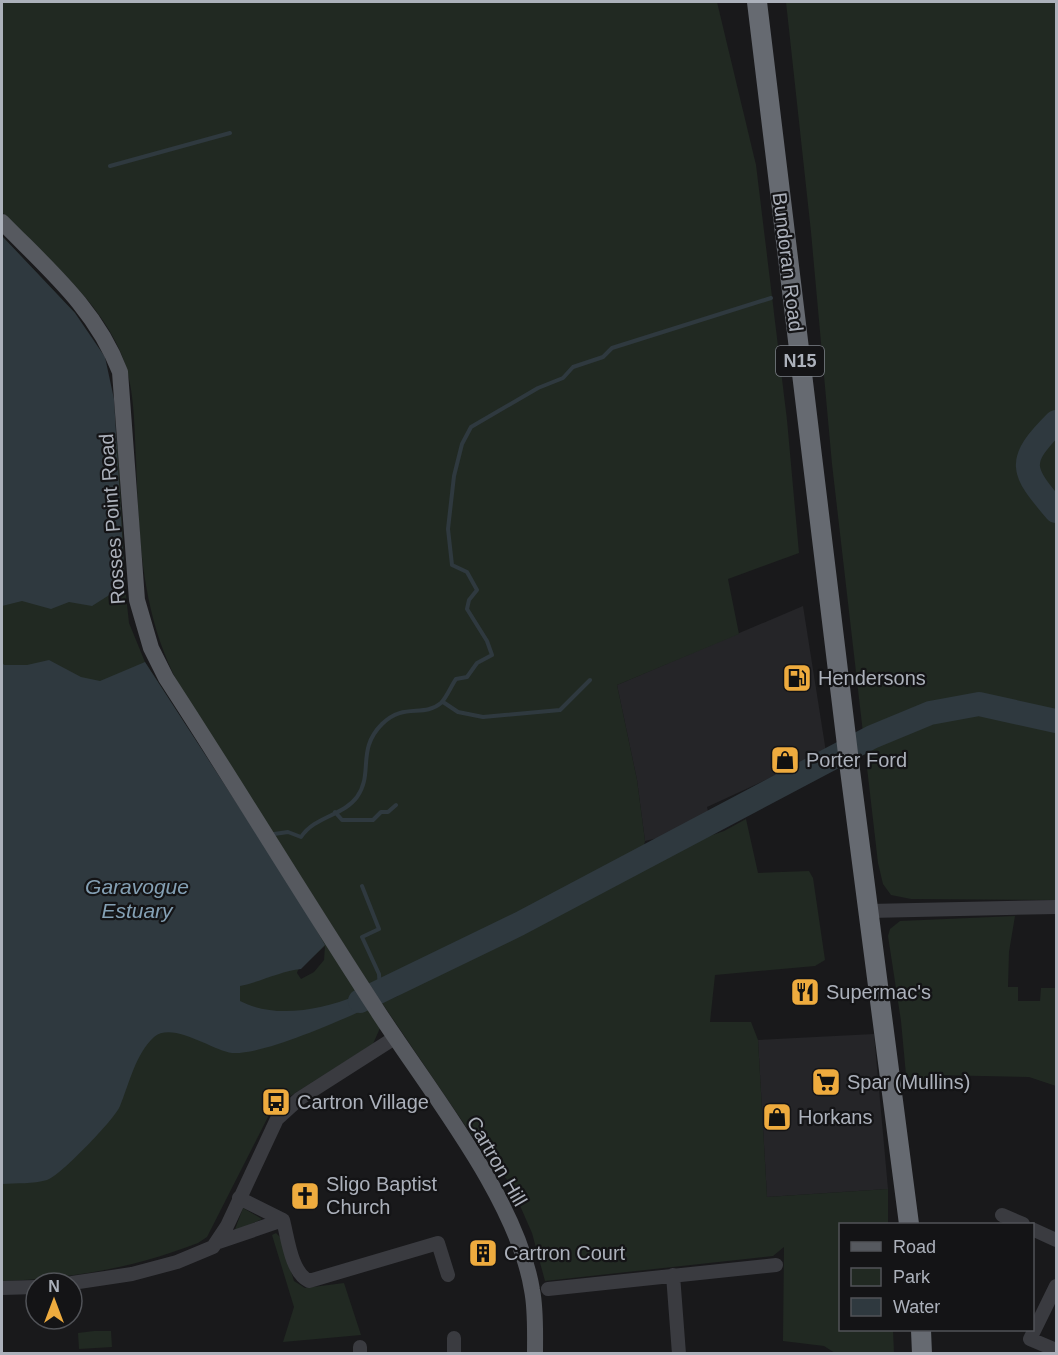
<svg xmlns="http://www.w3.org/2000/svg" width="1058" height="1355" font-family="Arial,sans-serif">
  <style>
    .built { fill: #252528 }
    .green { fill: #212922; fill-rule: evenodd }
    .water { fill: #2f393f }
    .lines { fill: none; stroke-linecap: round; stroke-linejoin: round }
    .stream { stroke: #2f393f; stroke-width: 4 }
    .river { stroke: #2f393f; stroke-width: 24 }
    .minor { stroke: #3a3b40; stroke-width: 14 }
    .major { stroke: #56595f; stroke-width: 16 }
    .highway { stroke: #666a71; stroke-width: 20 }
    .labels { text-anchor: middle; stroke-width: 4.5; stroke-linejoin: round; paint-order: stroke }
    .shield { fill: #141416; stroke: #7e828a; stroke-width: 1.5 }
    .shield-label { font-size: 18px; font-weight: bold; fill: #acb1bb }
    .street-label { font-size: 20px; fill: #acb1bb; stroke: #141416 }
    .poi-label { font-size: 20px; fill: #acb1bb; stroke: #141416; text-anchor: start }
    .water-label { font-size: 21px; font-style: italic; fill: #84a0b4; stroke: #141416 }
  </style>
  <rect width="100%" height="100%" fill="#19191b"/>
  <!-- built -->
  <path class="built" d="M803,606L826,752L707,807L709,816L670,835L645,841L637,780L617,685Z
    M874,1034L888,1189L767,1197L758,1040Z"/>
  <!-- green -->
  <path class="green" d="M2,2H717L756,165L787,420L799,553L728,579L739,634L617,685L637,780L645,841L643,850L514,924L421,961L415,967L373,990L179,685C141,614 139,538 136,459C134,423 135,384 120,351C96,296 42,255 2,212Z
    M786,2H1056V715L980,697L998,713L1050,725L1056,732V900L911,899L891,895L883,884L878,863L832,464L811,232Z
    M2,236L75,313L118,448L126,595L129,623L145,662L380,1028L373,1044L273,1107L207,1237L198,1243C134,1268 70,1279 2,1281ZM325,946L324,960L314,972L301,979L297,973L298,970Z
    M746,819L758,873L809,871L813,878L825,960L815,966L715,975L710,1022H751L758,1040L767,1197L888,1189V1224H840V1330H893L894,1353H835L824,1346L783,1341L784,1247L773,1256L545,1281L532,1233L510,1183L484,1153L382,1003L398,996L405,985L492,949L510,936L658,854L724,831Z
    M1015,916L1009,952L1008,987H1018V1001H1040L1041,988H1056V1086L1029,1077L935,1075L924,1087L906,1075L901,1021L888,936L890,929L900,921Z
    M243,1208L262,1219L234,1232Z
    M276,1233L281,1238L294,1281L305,1288L344,1283L361,1335L283,1342L294,1307L272,1235Z
    M94,1331H111L112,1347L79,1349L78,1333Z"/>
  <!-- water -->
  <path class="water" d="M2,236L75,313L105,357L114,399L125,585L92,606L69,602L51,609L22,601L2,606Z
    M49,660L81,677L100,681L145,662L297,896L325,945L301,969C281,971 260,982 240,986V1001C275,1019 320,1010 356,996L366,1009C336,1022 263,1055 232,1053C213,1051 173,1021 154,1037C136,1053 129,1084 120,1106C115,1119 59,1177 47,1180C33,1184 16,1183 2,1184V662L4,665H27Z"/>
  <g class="lines">
    <!-- stream -->
    <path class="stream" d="M110,166L230,133
      M443,702L458,712L483,717L560,710L590,680
      M335,812L342,820H373L381,812H388L396,805
      M274,834L288,832L301,837C315,816 343,816 357,797C374,773 356,750 382,724C404,702 423,718 441,703C447,697 451,686 456,679L467,677L477,663L492,655L487,641L467,609L469,600L477,590L467,572L452,565L448,529L454,476L462,444L471,427L538,388L563,378L573,367L603,357L612,348L771,298
      M362,886L379,929L362,937L379,974L380,990"/>
    <!-- river -->
    <path class="river" d="M1056,422C1016,462 1021,470 1056,511
      M360,1001L519,924L872,737L930,713L979,704L1056,721"/>
    <!-- minor -->
    <path class="minor" d="M869,911L1056,907
      M239,1198L283,1220C288,1239 291,1272 309,1281L438,1243L448,1275
      M1002,1215L1023,1224
      M1032,1229L1056,1240
      M219,1242L283,1220
      M673,1275L679,1354
      M72,1283L132,1274L177,1262L213,1247L227,1226L277,1119L299,1099L396,1037
      M1056,1286L1030,1339L1056,1350
      M2,1288L36,1287
      M548,1289L776,1265
      M454,1338V1354
      M360,1347V1354"/>
    <!-- major -->
    <path class="major" d="M2,222C48,269 96,309 120,372L137,600L151,648L166,678C237,787 304,898 375,1007C426,1087 517,1197 532,1290C536,1310 535,1333 535,1354"/>
    <!-- highway -->
    <path class="highway" d="M757,2L850,770L909,1224
      M921,1330L922,1354"/>
  </g>
  <!-- icons -->
  <defs>
    <g id="fuel-square" transform="scale(1.5)"><rect x="-9" y="-9" width="18" height="18" rx="4" fill="#eeab3e" stroke="#141416"/><path d="M-5.5-6h7V0h2V4h1.3V-2.5L3-4.5l.8-.8L6-3V5H2.5V1h-1V6h-7ZM-4.2-4.7v3.2H.2V-4.7Z" fill="#111"/></g>
    <g id="shop-square" transform="scale(1.5)"><rect x="-9" y="-9" width="18" height="18" rx="4" fill="#eeab3e" stroke="#141416"/><path d="M-5-2.5h2.3a2.7 3.5 0 0 1 5.4 0H5L5.5 6h-11ZM-1.5-2.5h3a1.5 2.3 0 0 0-3 0Z" fill="#111"/></g>
    <g id="restaurant-square" transform="scale(1.5)"><rect x="-9" y="-9" width="18" height="18" rx="4" fill="#eeab3e" stroke="#141416"/><path d="M-5-6h1v4h1v-4h1v4h1v-4h1v5L-1.5 .5V6h-2V.5L-5-1ZM5-6V6H3V1.5H1.5Q1.5-4 5-6Z" fill="#111"/></g>
    <g id="supermarket-square" transform="scale(1.5)"><rect x="-9" y="-9" width="18" height="18" rx="4" fill="#eeab3e" stroke="#141416"/><path d="M-6-5.5h2.5l.6 2H6L4.5 2H-2.5L-4.4-4H-6ZM-1.5 3.2a1.3 1.3 0 1 0 .1 0ZM3 3.2a1.3 1.3 0 1 0 .1 0Z" fill="#111"/></g>
    <g id="bus-square" transform="scale(1.5)"><rect x="-9" y="-9" width="18" height="18" rx="4" fill="#eeab3e" stroke="#141416"/><path d="M-5-6H5V4H4V6H2V4H-2V6H-4V4H-5ZM-3.5-4V0h7V-4ZM-3.5 1.2v1.5H-2V1.2ZM2 1.2v1.5H3.5V1.2Z" fill="#111"/></g>
    <g id="church-square" transform="scale(1.5)"><rect x="-9" y="-9" width="18" height="18" rx="4" fill="#eeab3e" stroke="#141416"/><path d="M-1.2-6h2.4v3.5h3.3v2.4h-3.3V6h-2.4V-.1h-3.3v-2.4h3.3Z" fill="#111"/></g>
    <g id="building-square" transform="scale(1.5)"><rect x="-9" y="-9" width="18" height="18" rx="4" fill="#eeab3e" stroke="#141416"/><path d="M-4-6H4V6H1V3H-1V6H-4ZM-2.5-4.3h1.7v1.8h-1.7ZM.8-4.3h1.7v1.8H.8ZM-2.5-1h1.7V.8h-1.7ZM.8-1h1.7V.8H.8Z" fill="#111"/></g>
  </defs>
  <g fill-rule="evenodd">
    <use href="#fuel-square" x="797" y="678"/>
    <use href="#shop-square" x="785" y="760"/>
    <use href="#restaurant-square" x="805" y="992"/>
    <use href="#supermarket-square" x="826" y="1082"/>
    <use href="#bus-square" x="276" y="1102"/>
    <use href="#shop-square" x="777" y="1117"/>
    <use href="#church-square" x="305" y="1196"/>
    <use href="#building-square" x="483" y="1253"/>
  </g>
  <g class="labels">
    <!-- shield labels -->
    <rect class="shield" x="776" y="346" width="48" height="30" rx="4.5"/>
    <g class="shield-label">
      <text x="800" y="367">N15</text>
    </g>
    <!-- street labels -->
    <g class="street-label">
      <text transform="translate(788 262) rotate(83)" y="7">Bundoran Road</text>
      <text transform="translate(112 519) rotate(-94)" y="7">Rosses Point Road</text>
      <text transform="translate(497 1161) rotate(60)" y="7">Cartron Hill</text>
    </g>
    <!-- poi labels -->
    <g class="poi-label">
      <text x="818" y="685">Hendersons</text>
      <text x="806" y="767">Porter Ford</text>
      <text x="826" y="999">Supermac's</text>
      <text x="847" y="1089">Spar (Mullins)</text>
      <text x="297" y="1109">Cartron Village</text>
      <text x="798" y="1124">Horkans</text>
      <text x="326" y="1191">Sligo Baptist<tspan x="326" dy="23">Church</tspan></text>
      <text x="504" y="1260">Cartron Court</text>
    </g>
    <!-- water labels -->
    <g class="water-label">
      <text x="137" y="894">Garavogue<tspan x="137" dy="24">Estuary</tspan></text>
    </g>
  </g>
  <!-- border -->
  <rect width="1058" height="1355" fill="none" stroke="#acb1bb" stroke-width="6"/>
  <!-- legend -->
  <rect x="839" y="1223" width="195" height="108" fill="#141416" stroke="#515358" stroke-width="1.5"/>
  <rect x="851" y="1242" width="30" height="9" fill="#56595f" stroke="#515358" stroke-width="1.5"/>
  <text x="893" y="1253" font-size="18" fill="#acb1bb">Road</text>
  <rect x="851" y="1268" width="30" height="18" fill="#212922" stroke="#515358" stroke-width="1.5"/>
  <text x="893" y="1283" font-size="18" fill="#acb1bb">Park</text>
  <rect x="851" y="1298" width="30" height="18" fill="#2f393f" stroke="#515358" stroke-width="1.5"/>
  <text x="893" y="1313" font-size="18" fill="#acb1bb">Water</text>
  <!-- north arrow -->
  <g transform="translate(54 1301)"><circle r="28" fill="#141416" stroke="#515358" stroke-width="1.5"/>
  <path d="M0-4.5L10 22L0 15L-10 22Z" fill="#eeab3e"/>
  <text y="-9" font-size="16" font-weight="bold" text-anchor="middle" fill="#acb1bb">N</text>
  </g>
</svg>
